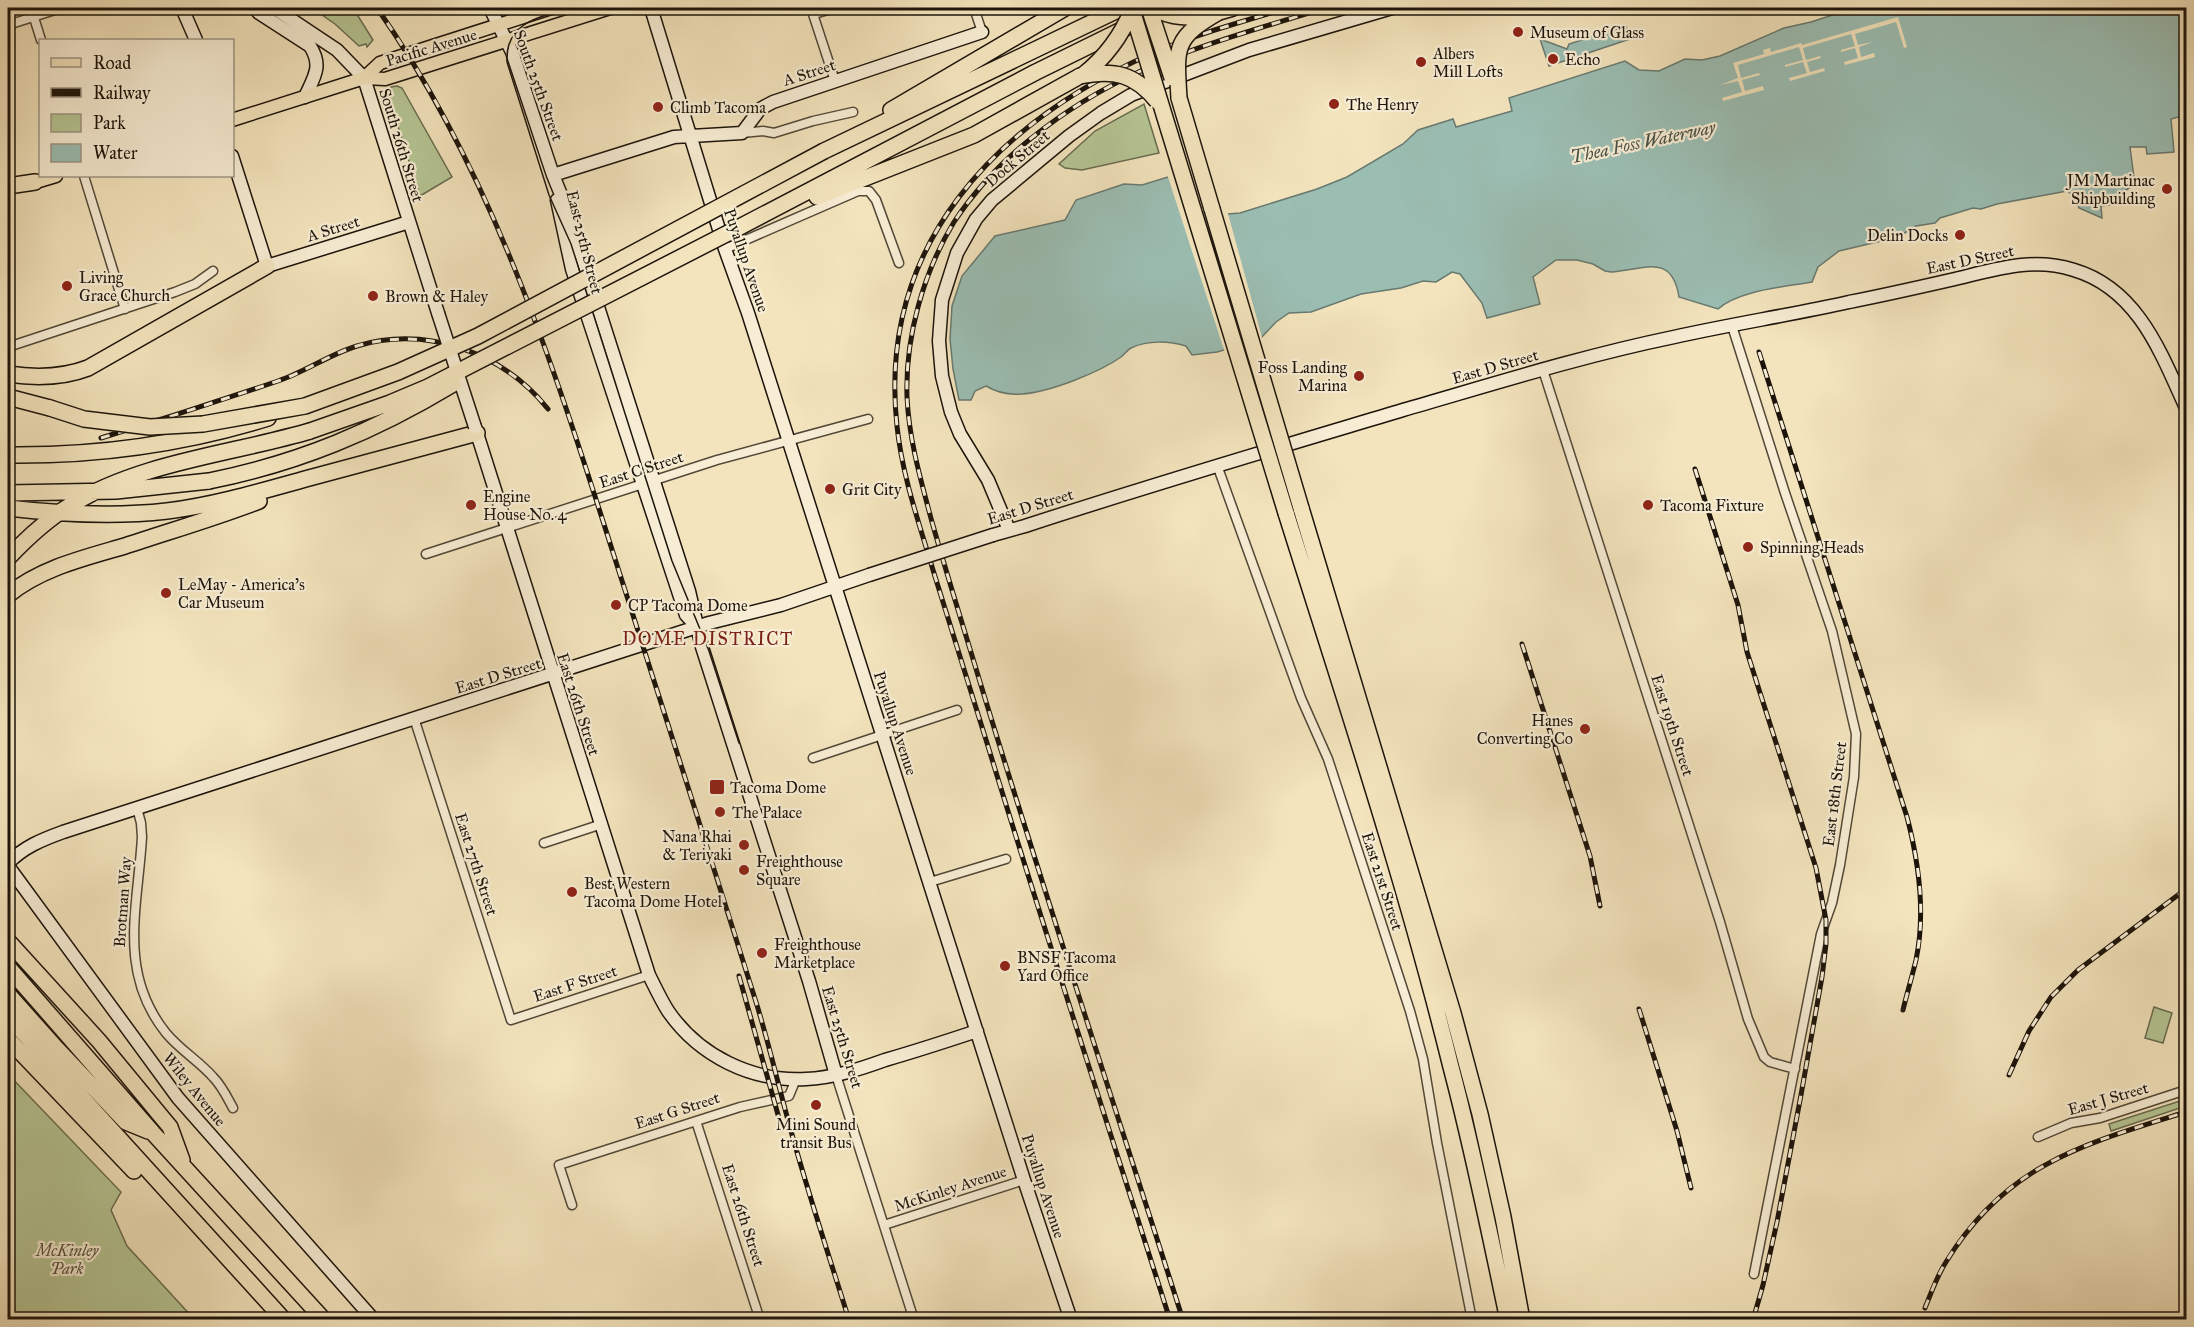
<svg xmlns="http://www.w3.org/2000/svg" width="2194" height="1327" font-family="'IM FELL Great Primer',serif">
  <style>
    .green { fill: #b6c594; stroke: #696c50; stroke-width: 1.5 }
    .water { fill: #9bbeb3; stroke: #687a70; stroke-width: 1.5 }
    .pier { fill: #f3e4bd }
    .lines { fill: none; stroke-linecap: round; stroke-linejoin: round }
    .street-casing { stroke: #524838; stroke-width: 11 }
    .secondary-casing { stroke: #1c140b; stroke-width: 15 }
    .primary-casing { stroke: #1c140b; stroke-width: 15 }
    .highway-casing { stroke: #1c140b; stroke-width: 18 }
    .street { stroke: #f7edd4; stroke-width: 8 }
    .secondary { stroke: #f7edd4; stroke-width: 12 }
    .primary { stroke: #f3e4bd; stroke-width: 12 }
    .highway { stroke: #f3e4bd; stroke-width: 15 }
    .tram { stroke: #1c140b; stroke-width: 1.5 }
    .rail-casing { stroke: #1c140b; stroke-width: 5 }
    .rail { stroke: #f7edd4; stroke-width: 3; stroke-dasharray: 9; stroke-linecap: butt }
    .secondary-bridge-casing { stroke: #1c140b; stroke-width: 15; stroke-linecap: butt }
    .highway-bridge-casing { stroke: #1c140b; stroke-width: 18; stroke-linecap: butt }
    .secondary-bridge { stroke: #f7edd4; stroke-width: 12 }
    .highway-bridge { stroke: #f3e4bd; stroke-width: 15 }
    .poi-dot { fill: #8f2418; stroke: #f7edd4; stroke-width: 2 }
    .labels { text-anchor: middle; stroke-width: 4.5; stroke-linejoin: round; paint-order: stroke }
    .poi-label { font-size: 16px; fill: #1c140b; stroke: #f7edd4; text-anchor: start }
    .street-label { font-size: 16px; fill: #1c140b; stroke: #f7edd4 }
    .park-label { font-size: 16px; font-style: italic; fill: #52523b; stroke: #f7edd4 }
    .water-label { font-size: 18px; font-style: italic; fill: #485046; stroke: #f7edd4 }
    .neighbourhood-label { font-size: 18px; letter-spacing: 1.5px; fill: #7a1f14; stroke: #f7edd4 }
  </style>
  <rect width="100%" height="100%" fill="#f3e4bd"/>
  <filter id="stains"><feTurbulence type="fractalNoise" baseFrequency=".00333" numOctaves="4"/><feColorMatrix values="0 0 0 0 .2 0 0 0 0 .09 0 0 0 0 .02 0 0 0 .5 -.17"/></filter>
  <radialGradient id="worn" r=".72"><stop offset=".6" stop-color="#630" stop-opacity="0"/><stop offset="1" stop-color="#630" stop-opacity=".3"/></radialGradient>
  <!-- green -->
  <path class="green" d="M312,8H353L373,40L367,47L366,44L359,46L335,24Z
    M397,86L402,88L452,177L420,196L388,95L391,87Z
    M1144,104L1159,153L1082,170L1065,168L1059,164L1095,131Z
    M2154,1007L2172,1013L2163,1043L2145,1038Z
    M8,1074L121,1192L111,1210L127,1246L194,1319H8Z
    M2186,1099V1106L2111,1131L2109,1124Z"/>
  <!-- water -->
  <path class="water" d="M1854,8H2186V115L2171,119L2174,152L2147,154L2146,147H2130L2135,185C2125,190 2119,193 2117,204L2101,206L2102,218L2079,208L2074,196L2067,191L1997,204L1981,209L1973,208L1940,218L1935,223L1916,226L1898,237L1839,251L1818,267L1812,282C1785,287 1739,290 1718,309L1679,297C1672,252 1643,270 1611,272L1605,271L1593,264L1577,260H1556L1533,277L1540,304L1487,318L1482,303L1460,274L1452,272L1436,282L1423,281L1401,288L1361,294L1311,312L1289,313L1276,322L1259,340L1217,352L1192,355L1186,346C1169,341 1148,340 1131,348C1127,350 1125,354 1121,357C1100,372 1048,393 1021,394C1009,395 996,392 986,386L975,391L971,400H959L953,369L950,339L952,306L962,276L995,236L1065,220L1076,200L1124,184L1142,185L1171,176L1228,214L1240,213L1317,189L1347,177L1403,144L1418,130L1453,119L1456,127L1512,111L1509,98L1625,61L1639,70L1659,71L1685,59L1702,60L1720,56L1784,28L1811,22Z
    M1626,26L1630,39L1549,66L1540,39L1567,49L1569,44Z"/>
  <!-- pier -->
  <path class="pier" d="M1898,17L1907,47L1904,48L1896,22L1855,34L1858,45L1873,42L1859,47L1861,57L1874,53L1875,57L1845,65L1844,62L1858,58L1855,48L1841,52V50L1855,46L1851,34L1803,48L1806,60L1820,56L1821,58L1807,62L1810,72L1824,68L1825,71L1790,81L1789,78L1807,73L1803,62L1785,67V65L1803,60L1799,47L1738,65L1741,78L1759,73L1760,75L1742,80L1745,91L1763,86L1764,90L1723,101L1722,98L1742,92L1738,81L1720,85L1738,78L1733,63L1764,54L1763,50L1770,48L1771,52L1801,43L1802,45Z
    M1170,173L1191,181L1206,198L1227,210L1263,341L1260,343L1225,353L1167,174Z"/>
  <g class="lines">
    <!-- street casing -->
    <g class="street-casing">
      <path id="street" d="M31,8L41,40
        M811,8L835,81
        M974,8L982,32
        M814,14L835,8
        M8,25L61,8
        M742,133L763,131L774,133L813,121L853,112
        M84,176L125,309
        M725,249L858,191H869L876,200L899,263
        M1732,326L1785,493L1832,631L1856,734L1854,777L1840,865L1832,903L1821,934L1754,1274
        M8,347L175,292L195,284L213,271
        M1543,370L1720,922L1748,1019L1764,1057L1770,1062L1795,1069
        M1217,465L1301,698L1328,759L1410,1011L1423,1059L1437,1143L1472,1320
        M426,554L717,460L868,419
        M414,718L511,1020L649,975
        M813,758L957,710
        M137,808L141,823L142,837C138,907 117,972 166,1033C180,1050 199,1061 213,1077C222,1086 227,1097 233,1108
        M544,843L602,824
        M930,882L1006,859
        M836,1075L914,1320
        M696,1121L760,1320
        M2038,1137L2071,1123L2100,1118L2186,1090
        M572,1205L559,1165L740,1107L789,1096L796,1079
        M884,1225L1024,1180"/>
    </g>
    <!-- secondary casing -->
    <g class="secondary-casing">
      <path id="secondary" d="M182,8L196,40
        M255,8L259,13L310,46C323,66 314,77 305,97
        M274,8L337,50L364,78L438,313
        M490,8L512,52L553,175L566,207L689,591L702,647L809,981L836,1075
        M651,8L725,249L748,313L1024,1180L1071,1320
        M232,156L267,266L409,222
        M553,175L674,137L742,133L760,109L773,102L982,32
        M557,200L572,269L686,615L697,627
        M475,427L649,975C655,987 661,1000 668,1011C699,1056 752,1082 806,1079C833,1078 860,1069 885,1060C916,1051 947,1041 977,1031
        M1009,530L988,480L960,434L951,412L942,376L939,341L942,300L957,253L976,219L992,200L1069,136L1101,113L1131,95L1249,50L1392,8
        M993,535L1025,526C1150,485 1276,448 1403,410C1493,384 1582,356 1674,337C1732,324 1791,315 1849,302C1885,295 1920,287 1955,279C1997,269 2032,257 2074,270C2138,289 2161,353 2186,408
        M8,863C24,847 41,840 63,832L709,623L781,605L869,575
        M8,866L178,1098L374,1320"/>
    </g>
    <!-- primary casing -->
    <g class="primary-casing">
      <path id="primary" d="M364,78L380,63L551,8
        M232,120L364,78L385,79L610,8
        M29,184L56,176"/>
    </g>
    <!-- highway casing -->
    <g class="highway-casing">
      <path id="highway" d="M1219,12L1233,8
        M1179,98L1212,209
        M891,110L1065,8
        M824,151L1122,8
        M8,186L35,182
        M817,197L974,135L1080,76
        M734,230L1036,72L1162,10
        M8,374C35,378 62,378 88,368L267,266
        M8,397L50,408
        M8,455C96,456 184,444 268,418
        M8,493L116,491L209,481
        M8,508C60,514 115,517 167,511C215,505 262,491 309,478C365,463 421,448 477,433
        M1301,508L1453,1013L1480,1114L1503,1217L1522,1320
        M1286,513C1344,697 1405,880 1451,1067C1473,1150 1490,1235 1508,1320
        M8,558C27,538 47,519 71,505C140,462 232,454 310,431
        M8,595C41,568 84,558 125,546C170,531 215,518 259,501
        M8,941L99,1041L160,1115L170,1127L182,1160
        M8,967L153,1133L324,1320
        M8,994L57,1049L126,1122L148,1131
        M8,1016L284,1320
        M8,1039L134,1171"/>
    </g>
    <!-- street -->
    <use href="#street" class="street"/>
    <!-- secondary -->
    <use href="#secondary" class="secondary"/>
    <!-- primary -->
    <use href="#primary" class="primary"/>
    <!-- highway -->
    <use href="#highway" class="highway"/>
    <!-- tram -->
    <path class="tram" d="M572,8C541,17 505,21 507,62L549,195L571,244L672,561L709,651L739,743"/>
    <!-- rail casing -->
    <g class="rail-casing">
      <path id="rail" d="M377,8C499,182 560,387 624,587C668,725 713,864 756,1002C770,1047 780,1093 793,1138C810,1199 830,1259 849,1320
        M1759,352L1907,817C1919,863 1926,912 1916,960C1912,977 1907,993 1903,1010
        M101,438C160,420 219,401 278,381C305,372 330,354 357,346C428,325 503,353 548,409
        M1695,469L1738,605L1747,652L1816,868L1826,920V944L1822,977L1801,1095L1777,1222L1763,1285L1753,1320
        M1522,644L1590,856L1600,906
        M739,976L782,1129
        M1639,1009L1677,1131L1691,1188
        M2009,1075L2029,1031L2051,997L2078,970L2186,889
        M1925,1308C1931,1293 1937,1276 1946,1262C2006,1164 2084,1144 2186,1112
        M1170,1320C1109,1128 1046,936 987,743C969,686 951,628 933,570C919,523 902,475 897,426C877,244 997,122 1153,53C1196,34 1242,22 1287,8
        M1183,1320C1115,1107 1045,895 980,682C964,629 947,575 932,522C921,481 909,440 907,397C905,338 923,273 954,222C1001,150 1080,96 1159,63C1213,41 1270,25 1325,8"/>
    </g>
    <!-- rail -->
    <use href="#rail" class="rail"/>
    <!-- secondary-bridge casing -->
    <g class="secondary-bridge-casing">
      <path id="secondary-bridge" d="M438,313L475,427
        M869,575L993,535"/>
    </g>
    <!-- highway-bridge casing -->
    <g class="highway-bridge-casing">
      <path id="highway-bridge" d="M1149,8L1172,78
        M1153,8C1172,18 1189,19 1210,14
        M1132,10L1286,513
        M1083,75C1106,57 1121,37 1132,10
        M1080,76C1114,69 1135,74 1157,101
        M1179,98C1176,48 1173,38 1219,12
        M1212,209L1301,508
        M50,408L84,419L150,427L203,424L305,406L398,372L478,336L824,151
        M310,431L390,403L428,387L734,230
        M209,481C299,463 375,431 453,384"/>
    </g>
    <!-- secondary-bridge -->
    <use href="#secondary-bridge" class="secondary-bridge"/>
    <!-- highway-bridge -->
    <use href="#highway-bridge" class="highway-bridge"/>
  </g>
  <!-- markers -->
  <g class="poi-dot">
    <circle cx="1518" cy="32" r="6"/>
    <circle cx="1553" cy="59" r="6"/>
    <circle cx="1421" cy="62" r="6"/>
    <circle cx="1334" cy="104" r="6"/>
    <circle cx="658" cy="107" r="6"/>
    <circle cx="2167" cy="189" r="6"/>
    <circle cx="1960" cy="235" r="6"/>
    <circle cx="67" cy="286" r="6"/>
    <circle cx="373" cy="296" r="6"/>
    <circle cx="1359" cy="376" r="6"/>
    <circle cx="830" cy="489" r="6"/>
    <circle cx="471" cy="505" r="6"/>
    <circle cx="1648" cy="505" r="6"/>
    <circle cx="1748" cy="547" r="6"/>
    <circle cx="166" cy="593" r="6"/>
    <circle cx="616" cy="605" r="6"/>
    <circle cx="1585" cy="729" r="6"/>
    <rect x="709" y="779" width="16" height="16" rx="3"/>
    <circle cx="720" cy="812" r="6"/>
    <circle cx="744" cy="845" r="6"/>
    <circle cx="744" cy="870" r="6"/>
    <circle cx="572" cy="892" r="6"/>
    <circle cx="762" cy="953" r="6"/>
    <circle cx="1005" cy="966" r="6"/>
    <circle cx="816" cy="1105" r="6"/>
  </g>
  <g class="labels">
    <!-- poi labels -->
    <g class="poi-label">
      <text x="1530" y="38">Museum of Glass</text>
      <text x="1433" y="59">Albers<tspan x="1433" dy="18">Mill Lofts</tspan></text>
      <text x="1565" y="65">Echo</text>
      <text x="1346" y="110">The Henry</text>
      <text x="670" y="113">Climb Tacoma</text>
      <text x="2155" y="186" text-anchor="end">JM Martinac<tspan x="2155" dy="18">Shipbuilding</tspan></text>
      <text x="1948" y="241" text-anchor="end">Delin Docks</text>
      <text x="79" y="283">Living<tspan x="79" dy="18">Grace Church</tspan></text>
      <text x="385" y="302">Brown &amp; Haley</text>
      <text x="1347" y="373" text-anchor="end">Foss Landing<tspan x="1347" dy="18">Marina</tspan></text>
      <text x="842" y="495">Grit City</text>
      <text x="483" y="502">Engine<tspan x="483" dy="18">House No. 4</tspan></text>
      <text x="1660" y="511">Tacoma Fixture</text>
      <text x="1760" y="553">Spinning Heads</text>
      <text x="178" y="590">LeMay - America's<tspan x="178" dy="18">Car Museum</tspan></text>
      <text x="628" y="611">CP Tacoma Dome</text>
      <text x="1573" y="726" text-anchor="end">Hanes<tspan x="1573" dy="18">Converting Co</tspan></text>
      <text x="730" y="793">Tacoma Dome</text>
      <text x="732" y="818">The Palace</text>
      <text x="732" y="842" text-anchor="end">Nana Rhai<tspan x="732" dy="18">&amp; Teriyaki</tspan></text>
      <text x="756" y="867">Freighthouse<tspan x="756" dy="18">Square</tspan></text>
      <text x="584" y="889">Best Western<tspan x="584" dy="18">Tacoma Dome Hotel</tspan></text>
      <text x="774" y="950">Freighthouse<tspan x="774" dy="18">Marketplace</tspan></text>
      <text x="1017" y="963">BNSF Tacoma<tspan x="1017" dy="18">Yard Office</tspan></text>
      <text x="816" y="1130" text-anchor="middle">Mini Sound<tspan x="816" dy="18">transit Bus</tspan></text>
    </g>
    <!-- street labels -->
    <g class="street-label">
      <text transform="translate(431 47) rotate(-17)" y="6">Pacific Avenue</text>
      <text transform="translate(809 72) rotate(-18)" y="6">A Street</text>
      <text transform="translate(539 85) rotate(70)" y="6">South 25th Street</text>
      <text transform="translate(402 145) rotate(73)" y="6">South 26th Street</text>
      <text transform="translate(1017 158) rotate(-40)" y="6">Dock Street</text>
      <text transform="translate(333 228) rotate(-17)" y="6">A Street</text>
      <text transform="translate(585 242) rotate(76)" y="6">East 25th Street</text>
      <text transform="translate(1970 259) rotate(-12)" y="6">East D Street</text>
      <text transform="translate(747 260) rotate(71)" y="6">Puyallup Avenue</text>
      <text transform="translate(1495 366) rotate(-16)" y="6">East D Street</text>
      <text transform="translate(641 469) rotate(-18)" y="6">East C Street</text>
      <text transform="translate(1030 506) rotate(-17)" y="6">East D Street</text>
      <text transform="translate(498 675) rotate(-17)" y="6">East D Street</text>
      <text transform="translate(579 704) rotate(72)" y="6">East 26th Street</text>
      <text transform="translate(896 723) rotate(72)" y="6">Puyallup Avenue</text>
      <text transform="translate(1673 725) rotate(72)" y="6">East 19th Street</text>
      <text transform="translate(1834 794) rotate(-83)" y="6">East 18th Street</text>
      <text transform="translate(477 864) rotate(72)" y="6">East 27th Street</text>
      <text transform="translate(1383 881) rotate(72)" y="6">East 21st Street</text>
      <text transform="translate(122 902) rotate(-86)" y="6">Brotman Way</text>
      <text transform="translate(575 983) rotate(-18)" y="6">East F Street</text>
      <text transform="translate(843 1037) rotate(73)" y="6">East 25th Street</text>
      <text transform="translate(195 1089) rotate(51)" y="6">Wiley Avenue</text>
      <text transform="translate(2108 1098) rotate(-16)" y="6">East J Street</text>
      <text transform="translate(677 1110) rotate(-18)" y="6">East G Street</text>
      <text transform="translate(1044 1186) rotate(72)" y="6">Puyallup Avenue</text>
      <text transform="translate(950 1188) rotate(-18)" y="6">McKinley Avenue</text>
      <text transform="translate(744 1215) rotate(72)" y="6">East 26th Street</text>
    </g>
    <!-- park labels -->
    <g class="park-label">
      <text x="67" y="1256">McKinley<tspan x="67" dy="18">Park</tspan></text>
    </g>
    <!-- water labels -->
    <g class="water-label">
      <text transform="translate(1643 142) rotate(-12)" y="6">Thea Foss Waterway</text>
    </g>
    <!-- neighbourhood labels -->
    <g class="neighbourhood-label">
      <text x="708" y="645">DOME DISTRICT</text>
    </g>
  </g>
  <!-- margin -->
  <rect width="2194" height="1327" fill="none" stroke="#f3e4bd" stroke-width="30"/>
  <rect x="9" y="9" width="2176" height="1309" fill="none" stroke="#1c140b" stroke-width="3"/>
  <rect x="15" y="15" width="2164" height="1297" fill="none" stroke="#1c140b" stroke-width="1.5"/>
  <!-- legend -->
  <rect x="39" y="39" width="195" height="138" fill="#f7edd4" stroke="#9f9684" stroke-width="1.5"/>
  <rect x="51" y="58" width="30" height="9" fill="#f3e4bd" stroke="#9f9684" stroke-width="1.5"/>
  <text x="93" y="69" font-size="18" fill="#1c140b">Road</text>
  <rect x="51" y="88" width="30" height="9" fill="#1c140b" stroke="#9f9684" stroke-width="1.5"/>
  <text x="93" y="99" font-size="18" fill="#1c140b">Railway</text>
  <rect x="51" y="114" width="30" height="18" fill="#b6c594" stroke="#9f9684" stroke-width="1.5"/>
  <text x="93" y="129" font-size="18" fill="#1c140b">Park</text>
  <rect x="51" y="144" width="30" height="18" fill="#9bbeb3" stroke="#9f9684" stroke-width="1.5"/>
  <text x="93" y="159" font-size="18" fill="#1c140b">Water</text>
  <rect width="100%" height="100%" filter="url(#stains)"/>
  <rect width="100%" height="100%" fill="url(#worn)"/>
</svg>
